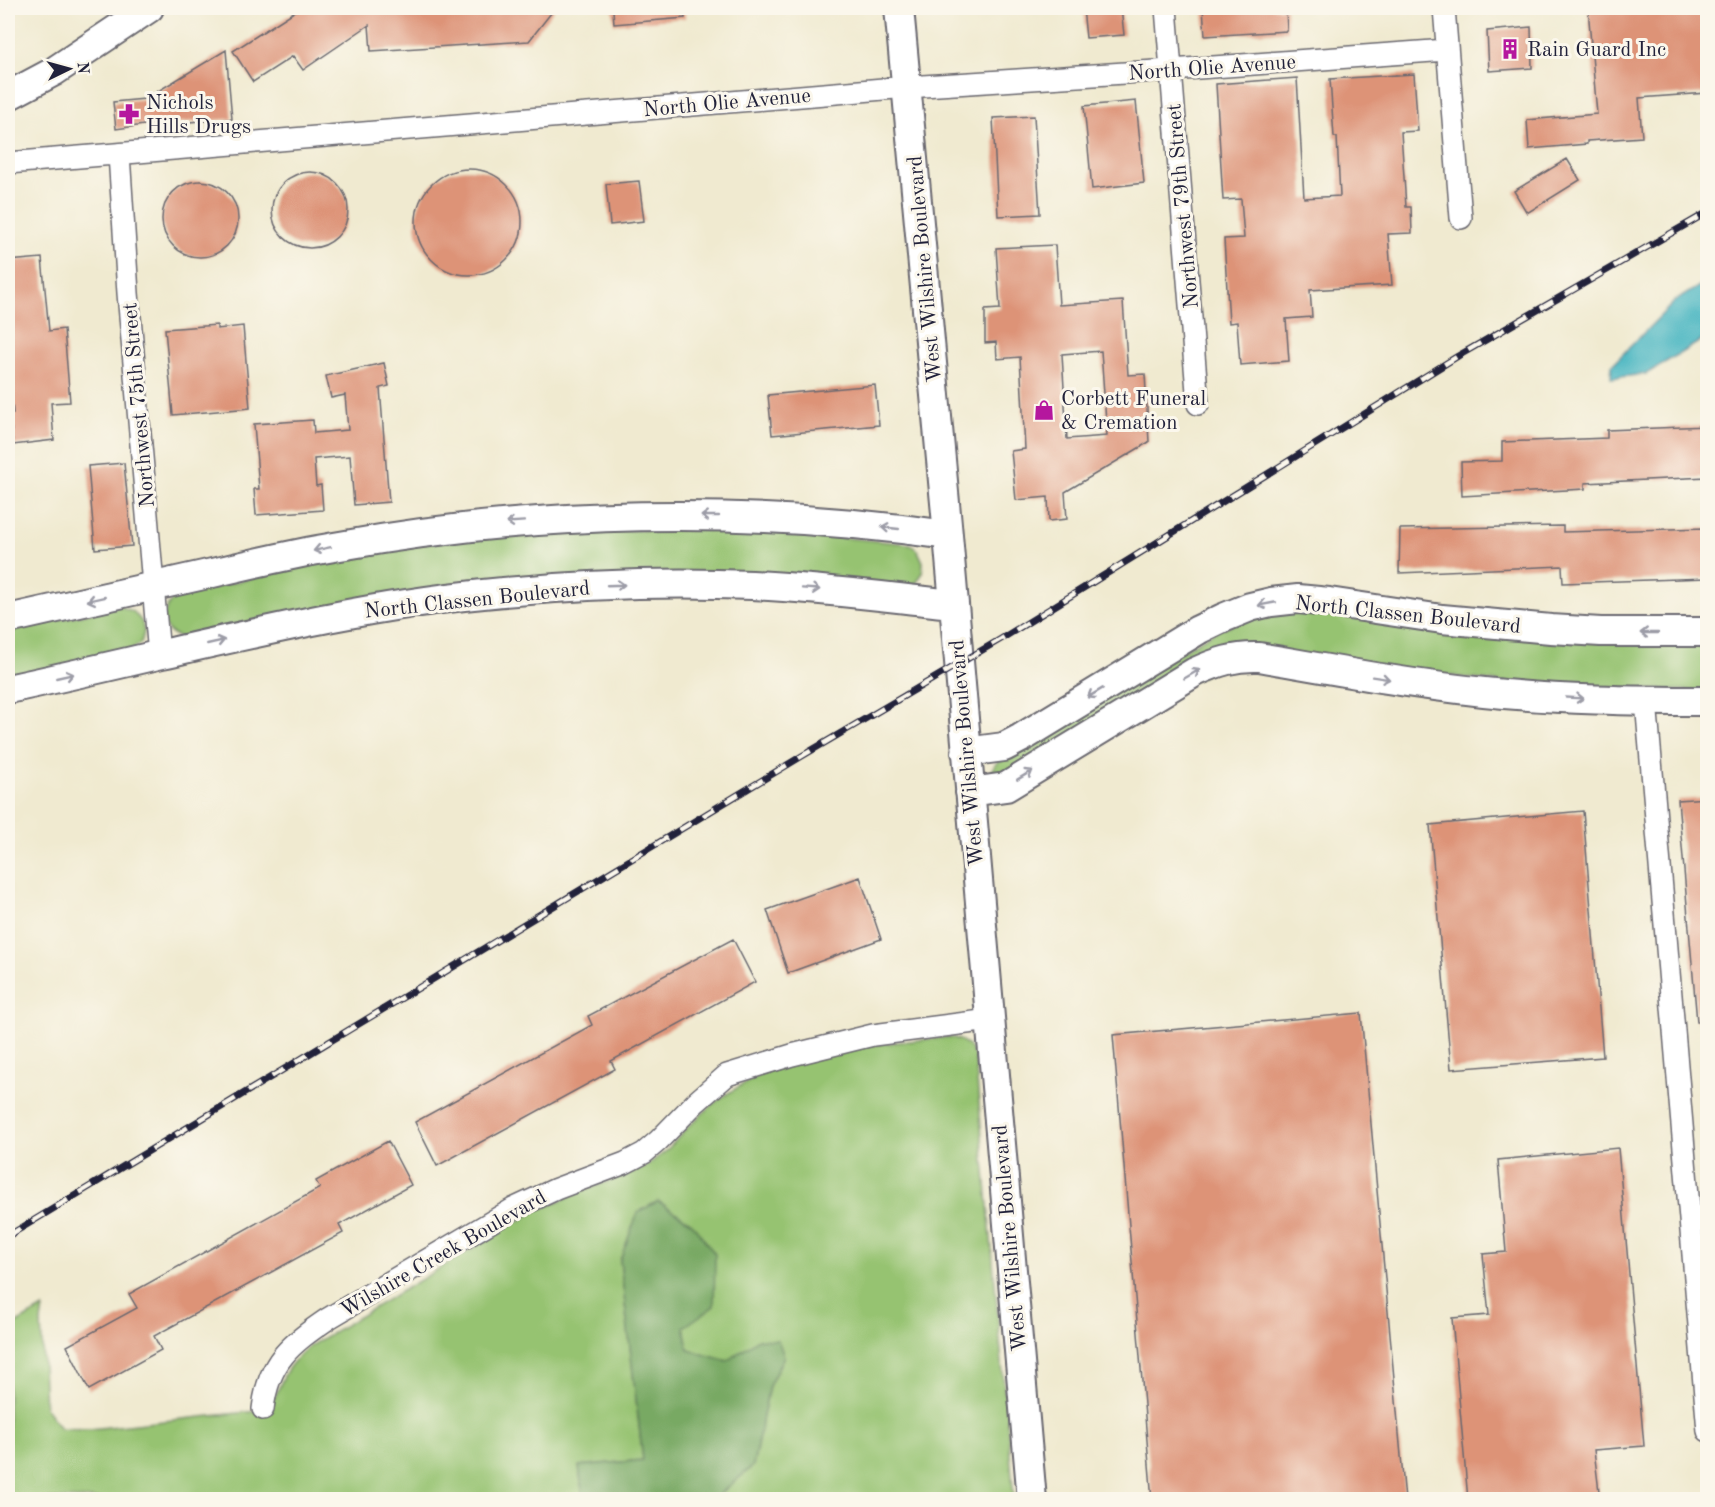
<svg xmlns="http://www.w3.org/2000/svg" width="1715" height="1507" font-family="'Old Standard TT',serif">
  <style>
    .green { fill: #96c371; stroke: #5c7256; stroke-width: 1.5 }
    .forest { fill: #78a963; stroke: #4d664f; stroke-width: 1.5 }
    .water { fill: #47b5c1; stroke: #346c7e; stroke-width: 1.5 }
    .building { fill: #dd9377; fill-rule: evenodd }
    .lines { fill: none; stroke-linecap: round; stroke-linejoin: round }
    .street-casing { stroke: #6a686f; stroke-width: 24 }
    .secondary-casing { stroke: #6a686f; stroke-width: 32 }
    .street { stroke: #fff; stroke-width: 21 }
    .secondary { stroke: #fff; stroke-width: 28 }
    .rail-casing { stroke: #22223b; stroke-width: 7 }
    .rail { stroke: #fbf7ec; stroke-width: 4.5; stroke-dasharray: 14; stroke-linecap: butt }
    .oneway { stroke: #9c9ca7 }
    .labels { text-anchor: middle; stroke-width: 6; stroke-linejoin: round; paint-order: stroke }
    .poi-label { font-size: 21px; fill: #22223b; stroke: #fbf7ec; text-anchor: start }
    .street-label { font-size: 21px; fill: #22223b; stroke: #fbf7ec }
  </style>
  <rect width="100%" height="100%" fill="#fbf7ec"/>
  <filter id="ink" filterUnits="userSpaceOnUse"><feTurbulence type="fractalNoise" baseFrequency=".0167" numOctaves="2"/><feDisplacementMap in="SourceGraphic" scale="12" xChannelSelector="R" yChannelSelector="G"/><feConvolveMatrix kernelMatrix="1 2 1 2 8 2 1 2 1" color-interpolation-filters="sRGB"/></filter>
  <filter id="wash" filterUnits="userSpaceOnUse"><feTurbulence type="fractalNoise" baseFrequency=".008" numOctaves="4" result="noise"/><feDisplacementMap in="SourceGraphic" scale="24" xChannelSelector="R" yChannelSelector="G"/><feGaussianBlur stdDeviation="1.35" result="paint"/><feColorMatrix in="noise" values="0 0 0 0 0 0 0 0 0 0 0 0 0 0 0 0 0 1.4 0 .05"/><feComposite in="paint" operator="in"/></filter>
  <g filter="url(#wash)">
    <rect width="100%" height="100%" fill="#f0ead0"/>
    <!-- green -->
    <path class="green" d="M742,528L910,544L918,551L923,562L922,574L915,585L902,589L709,576L189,640C182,638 172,636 167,629C159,616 168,603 178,595C259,577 341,555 423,544C529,530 636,530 742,528Z
      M120,606L134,612L142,622L144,632L141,643L131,650L8,678V631Z
      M1275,610L1707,642V691L1525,686L1256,649L1003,777L993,775V770L995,764L1217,630Z
      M950,1037C964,1040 970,1045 975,1058L1014,1499H714L753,1466L769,1386L784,1356L758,1339L727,1361L688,1350L684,1327L620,1260L643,1460L579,1466L583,1499H8V1328L43,1308L41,1322L45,1407L60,1428L90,1429L257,1411C281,1400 275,1389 288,1369C293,1361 301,1354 308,1347L534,1212L586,1189L624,1176L646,1166L666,1151L688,1127L713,1104L730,1092L764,1072L848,1047Z"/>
    <!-- forest -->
    <path class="forest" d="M658,1201L692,1223L715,1254L714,1306L684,1327L688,1350L727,1361L758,1339L778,1340L784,1356L769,1386L753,1466L714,1499H583L579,1466L643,1460L620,1260L638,1212Z"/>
    <!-- water -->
    <path class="water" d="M1707,281V337L1646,374L1611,378L1612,365L1675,301Z"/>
    <g id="blocks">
      <!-- building -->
      <path class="building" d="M300,8H555L529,41L371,51L369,25L303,70L293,56L253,82L233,51Z
        M623,8H684L685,18L614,24L613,10L623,9Z
        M1083,8H1121L1124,35L1086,38Z
        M1203,8H1286L1287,31L1205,36Z
        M1588,8H1703L1707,58V93L1639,98L1642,137L1587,141V144L1529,149L1527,120L1597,114Z
        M1531,27L1532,68L1489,71L1487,31Z
        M226,50L232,119L144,125L116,129L113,102L145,99Z
        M1414,74L1418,131L1401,132L1406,207H1411L1412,233L1388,234L1392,285L1310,290L1312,317L1286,319L1289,361L1240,365L1237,322L1229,323L1224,239L1244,238L1241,199L1223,200L1216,84L1297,78L1304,198L1340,196L1337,137H1334L1330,79Z
        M1136,101L1144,183L1092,189L1084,106Z
        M1034,116L1040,214L998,216L993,118Z
        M1567,159L1580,180L1527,213L1514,191Z
        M416 222a53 53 0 1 1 106 0a53 53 0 1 1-106 0Z
        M272 210a38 38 0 1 1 76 0a38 38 0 1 1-76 0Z
        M639,181L644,221L610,225L606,184Z
        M162 219a38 38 0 1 1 76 0a38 38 0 1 1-76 0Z
        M1055,245L1059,305L1123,301L1128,375L1145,374L1149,442L1065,492L1067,519L1049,521L1048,497L1016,500L1011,451L1025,449L1020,357L997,359L996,342L985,343V310L1000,309L996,248ZM1101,351L1107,436L1067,439L1062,354Z
        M42,258L49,331L64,329L70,402L51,403L54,440L13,445L10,413H13L8,355V261Z
        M217,325V329L243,326L250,408L173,415L165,329Z
        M384,363L389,386L380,388L389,502L354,505L350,456L314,459L316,486L321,485L323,510L256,515L254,489H259L254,424L313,420L314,433L348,430L345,395L331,398L326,376Z
        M875,385L879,425L772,435L768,395Z
        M1707,426V477L1585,483V489L1462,496L1461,462L1502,461V442L1607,438V430Z
        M124,463L132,546L95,549L88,466Z
        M1563,526V532L1707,528V578L1563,583L1562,566L1399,573L1400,529Z
        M1707,798V1022H1697L1678,800Z
        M1583,811L1603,1057L1451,1069L1430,825Z
        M860,877L881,939L788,973L767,910Z
        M733,939L755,982L611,1061L615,1069L437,1166L415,1122L592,1025L588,1016Z
        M1361,1013L1405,1500H1152L1113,1035Z
        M388,1141L411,1185L339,1225L343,1233L154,1336L161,1350L89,1390L67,1346L137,1308L129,1294L320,1188L316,1181Z
        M1618,1148L1644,1446L1594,1450L1600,1500H1468L1452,1318L1489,1315L1483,1254L1506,1252L1498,1160Z"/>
    </g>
  </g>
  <g filter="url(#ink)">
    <use href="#blocks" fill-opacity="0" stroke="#6a686f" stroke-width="1.5"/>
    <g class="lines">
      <!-- street casing -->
      <g class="street-casing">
        <path id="street" d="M1166,8L1198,404
          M1444,8L1461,218
          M119,154L128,293L159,655
          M8,163L907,87L1171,70L1447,50
          M1646,701L1708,1431
          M263,1409C268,1361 291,1344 329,1318L513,1209L556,1189L625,1163L644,1153L658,1141L696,1102L727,1075L792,1055L873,1035L990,1020"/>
      </g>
      <!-- secondary casing -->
      <g class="secondary-casing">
        <path id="secondary" d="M899,8L948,535L1032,1500
          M8,96L53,72L149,8
          M8,619C74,604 141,589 208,574C250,564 292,554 334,547C536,510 745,506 948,535
          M8,689C59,678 111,666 162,654C268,630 375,605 483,594C572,585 663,581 752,585C819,588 886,597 953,604
          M966,752L1004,747L1021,738L1198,630L1223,618L1250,607L1271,602L1298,599L1329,602L1442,619L1551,629L1601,632H1708
          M970,792L1006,787L1195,672C1217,662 1235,656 1259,657C1334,670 1408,684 1484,692C1558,700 1633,701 1708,701"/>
      </g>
      <!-- street -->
      <use href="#street" class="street"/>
      <!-- secondary -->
      <use href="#secondary" class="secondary"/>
      <!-- rail casing -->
      <g class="rail-casing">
        <path id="rail" d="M8,1236L802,756L1001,639L1458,356L1708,212"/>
      </g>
      <!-- rail -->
      <use href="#rail" class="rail"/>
    </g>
    <!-- one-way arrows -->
    <defs><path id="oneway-shaft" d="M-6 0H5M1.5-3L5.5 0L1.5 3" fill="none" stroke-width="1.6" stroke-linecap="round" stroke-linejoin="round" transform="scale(1.5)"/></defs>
    <g class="oneway">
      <use href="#oneway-shaft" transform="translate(710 516) rotate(-180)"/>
      <use href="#oneway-shaft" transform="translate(515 522) rotate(176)"/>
      <use href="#oneway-shaft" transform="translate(890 528) rotate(-174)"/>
      <use href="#oneway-shaft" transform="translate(322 549) rotate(168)"/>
      <use href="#oneway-shaft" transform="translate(616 585) rotate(-2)"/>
      <use href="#oneway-shaft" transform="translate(811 589) rotate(4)"/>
      <use href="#oneway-shaft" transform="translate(96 599) rotate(167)"/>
      <use href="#oneway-shaft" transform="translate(1267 604) rotate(169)"/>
      <use href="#oneway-shaft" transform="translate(1649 633) rotate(-180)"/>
      <use href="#oneway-shaft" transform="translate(216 642) rotate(-13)"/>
      <use href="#oneway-shaft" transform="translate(1192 674) rotate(-30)"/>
      <use href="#oneway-shaft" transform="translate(65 676) rotate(-13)"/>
      <use href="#oneway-shaft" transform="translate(1381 678) rotate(9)"/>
      <use href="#oneway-shaft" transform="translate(1095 693) rotate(149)"/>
      <use href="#oneway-shaft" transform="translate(1575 698) rotate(3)"/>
      <use href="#oneway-shaft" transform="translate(1025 775) rotate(-31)"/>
    </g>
  </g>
  <!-- icons -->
  <defs>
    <g id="building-bare" transform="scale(1.62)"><path d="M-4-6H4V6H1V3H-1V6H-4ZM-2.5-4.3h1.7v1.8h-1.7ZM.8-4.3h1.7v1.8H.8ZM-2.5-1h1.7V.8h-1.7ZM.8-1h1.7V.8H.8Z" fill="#b5179e" stroke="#fbf7ec" stroke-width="2.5" paint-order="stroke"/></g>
    <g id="pharmacy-bare" transform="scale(1.62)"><path d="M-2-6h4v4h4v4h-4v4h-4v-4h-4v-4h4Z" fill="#b5179e" stroke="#fbf7ec" stroke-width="2.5" paint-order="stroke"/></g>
    <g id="shop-bare" transform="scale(1.62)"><path d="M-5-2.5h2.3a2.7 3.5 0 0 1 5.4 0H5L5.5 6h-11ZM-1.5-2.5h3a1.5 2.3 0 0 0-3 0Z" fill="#b5179e" stroke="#fbf7ec" stroke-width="2.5" paint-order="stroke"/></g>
  </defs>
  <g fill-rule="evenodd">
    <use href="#building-bare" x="1510" y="49"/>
    <use href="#pharmacy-bare" x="129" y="114"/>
    <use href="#shop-bare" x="1044" y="410"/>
  </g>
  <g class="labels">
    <!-- poi labels -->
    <g class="poi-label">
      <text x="1527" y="56">Rain Guard Inc</text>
      <text x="146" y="109">Nichols<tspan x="146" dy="24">Hills Drugs</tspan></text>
      <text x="1061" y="405">Corbett Funeral<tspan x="1061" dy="24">&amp; Cremation</tspan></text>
    </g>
    <!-- street labels -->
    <g class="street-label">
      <text transform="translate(1212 67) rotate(-4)" y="7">North Olie Avenue</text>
      <text transform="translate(727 102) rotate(-5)" y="7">North Olie Avenue</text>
      <text transform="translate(1182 206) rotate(-95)" y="7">Northwest 79th Street</text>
      <text transform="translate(924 269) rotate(-95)" y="7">West Wilshire Boulevard</text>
      <text transform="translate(138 405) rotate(-95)" y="7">Northwest 75th Street</text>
      <text transform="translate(477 599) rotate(-6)" y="7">North Classen Boulevard</text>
      <text transform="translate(1408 614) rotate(6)" y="7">North Classen Boulevard</text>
      <text transform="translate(966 753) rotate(-95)" y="7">West Wilshire Boulevard</text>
      <text transform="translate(1009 1238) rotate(-95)" y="7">West Wilshire Boulevard</text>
      <text transform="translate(443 1253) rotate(-30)" y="7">Wilshire Creek Boulevard</text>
    </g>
  </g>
  <!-- margin -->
  <rect width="1715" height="1507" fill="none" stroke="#fbf7ec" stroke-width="30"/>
  <!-- north arrow -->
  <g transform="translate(69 69) rotate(85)" stroke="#fbf7ec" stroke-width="4.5" paint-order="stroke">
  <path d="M0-4.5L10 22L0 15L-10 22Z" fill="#22223b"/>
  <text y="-9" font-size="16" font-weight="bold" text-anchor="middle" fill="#22223b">N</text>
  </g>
</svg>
